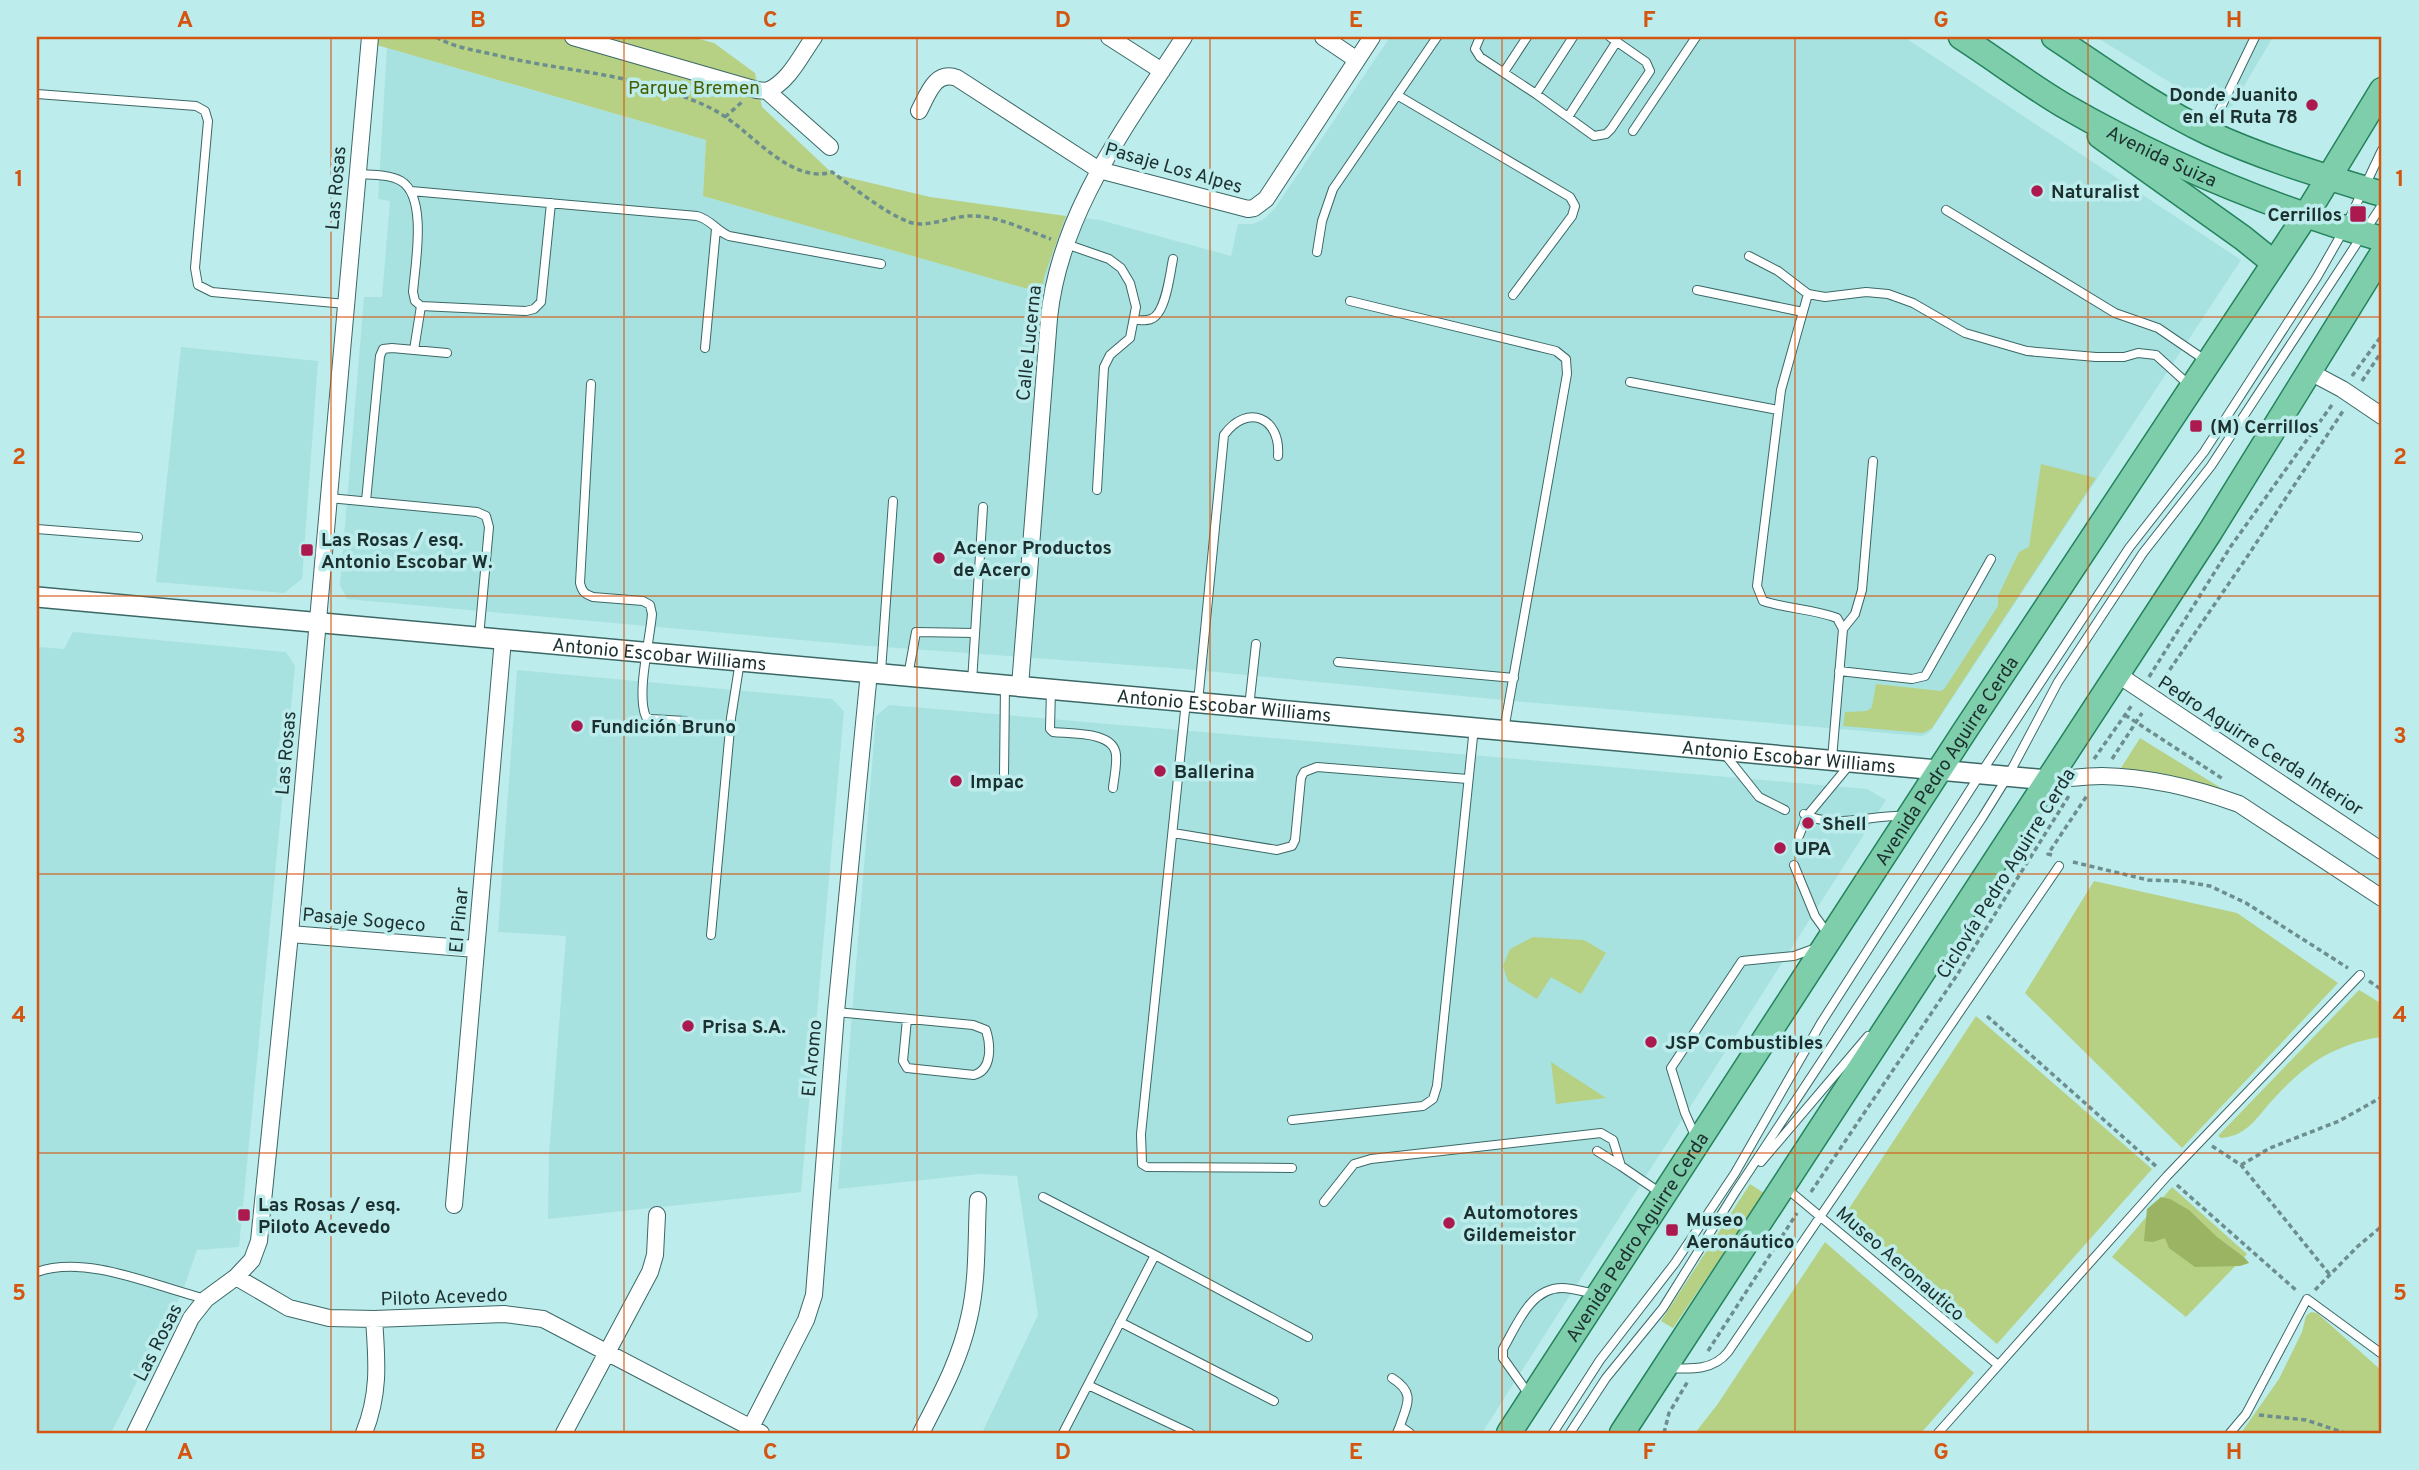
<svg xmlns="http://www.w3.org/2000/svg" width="2419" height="1470" font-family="Overpass,sans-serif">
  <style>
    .built { fill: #a8e2e0 }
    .green { fill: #b6d084 }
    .forest { fill: #9ab464 }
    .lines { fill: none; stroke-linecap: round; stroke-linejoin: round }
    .service-casing { stroke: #3b6867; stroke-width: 10 }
    .minor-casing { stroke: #3b6867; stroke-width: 18 }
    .tertiary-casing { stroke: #3b6867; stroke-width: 22 }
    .primary-casing { stroke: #24825c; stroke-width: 27 }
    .path { stroke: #6d8e8e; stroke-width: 3.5; stroke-dasharray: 5 3.5; stroke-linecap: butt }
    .service { stroke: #fff; stroke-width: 8 }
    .minor { stroke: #fff; stroke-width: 16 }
    .tertiary { stroke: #fff; stroke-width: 19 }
    .primary { stroke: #7eceab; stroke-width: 24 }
    .grid { fill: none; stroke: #d45510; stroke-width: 2; stroke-opacity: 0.55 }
    .poi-dot { fill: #ab194e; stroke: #bceceb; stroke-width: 2.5 }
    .labels { text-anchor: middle; stroke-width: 7; stroke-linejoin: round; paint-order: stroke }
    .park-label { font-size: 19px; fill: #475d00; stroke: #bceceb }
    .poi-label { font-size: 19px; font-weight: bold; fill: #1d3030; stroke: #bceceb; text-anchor: start }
    .street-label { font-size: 19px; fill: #1d3030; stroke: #bceceb }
    .neatline { fill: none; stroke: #d45510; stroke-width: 2.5 }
    .grid-label { font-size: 23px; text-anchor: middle; font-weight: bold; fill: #d45510 }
  </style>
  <rect width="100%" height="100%" fill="#bceceb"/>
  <!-- built -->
  <path class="built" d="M1390,37H1904L2241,260L1930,732L1922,736L1524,702L1185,669L857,645L347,599L340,585L364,297H382L390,201L378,199L387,48L706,140L703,196L1042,293L1044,277L1066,216L1100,220L1231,256L1238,224H1253L1264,219L1275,208Z
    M2096,37H2273L2228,113L2181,89Z
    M181,347L318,361L302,579L284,593L156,582Z
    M73,632L286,652L295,666L239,1247L197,1250L182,1293L111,1433H37V647L64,649Z
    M517,670L832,699L844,711L801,1192L548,1219L549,1154L566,936L498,932Z
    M889,705L1867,789L1886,800L1482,1433H982L1038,1315L1017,1176L979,1174L838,1189L876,716Z"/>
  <!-- green -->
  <path class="green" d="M364,37H691L714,43L755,73L762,107L833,174L930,197L1066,216L1044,277L1042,293L703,196L706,140L363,41Z
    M2041,464L2096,478L1932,728L1923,733L1843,726L1845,712L1867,711L1872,707L1876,684L1941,691L1945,688L1998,606V596L2019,552L2029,547Z
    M2140,738L2229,793L2185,779L2121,768Z
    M2094,881L2237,913L2338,983L2182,1148L2025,993Z
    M1533,937L1584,940L1606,953L1581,994L1551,977L1537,999L1508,981L1503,966L1510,949Z
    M2359,990L2382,1004V1037C2361,1039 2334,1049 2316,1061C2299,1072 2281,1090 2268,1105C2254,1122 2244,1136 2221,1138L2218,1136Z
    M1976,1016L2152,1169L1997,1344L1846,1213Z
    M1551,1062L1606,1098L1556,1104Z
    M1750,1184L1764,1193L1673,1328L1661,1321Z
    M2172,1187L2247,1254L2186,1317L2112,1257Z
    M1825,1242L1974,1373L1921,1433H1695L1717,1405Z
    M2311,1312L2317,1313L2382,1371V1433H2241L2279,1379L2302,1332L2306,1316Z"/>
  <!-- forest -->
  <path class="forest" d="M2161,1197L2170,1199L2189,1210L2217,1237L2245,1258L2249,1263L2240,1266L2195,1267L2169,1248L2165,1238L2153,1242L2144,1241L2147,1209Z"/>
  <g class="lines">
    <!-- service casing -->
    <g class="service-casing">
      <path id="service" d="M1480,37L1475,49L1480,57L1536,94L1594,136L1606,134L1611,129L1650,71L1646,62L1610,37
        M1504,72L1527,37
        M37,94L196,106L205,111L208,121L195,268L198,285L212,292L346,304
        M1536,94L1573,37
        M1397,95L1570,197L1575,206L1572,216L1513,295
        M1568,117L1617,41
        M2210,130L2255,37
        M1633,131L1696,37
        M358,174C371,175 389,174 401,181C428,197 415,265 413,292L415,301L421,306L526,311L534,309L541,302L551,203
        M411,191L697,216C710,219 717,231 729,236L881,264
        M1946,210L2115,313L2158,328L2205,360
        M1066,244L1109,259L1121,268L1130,283L1136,307L1130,338L1110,355L1104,367L1097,490
        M1317,252L1322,221L1333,189L1437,37
        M1749,256L1778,271L1808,294L1825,297L1866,292L1888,294L1913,303L1965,333L2027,351L2096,357H2124L2138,353L2156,355L2189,385
        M1697,290L1803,312
        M1808,294L1781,390L1757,586L1763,601C1788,609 1813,609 1837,618L1843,629L1832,759
        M1350,301L1556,351L1566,359L1567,374L1504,730
        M1134,320C1139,320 1146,321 1151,319C1166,314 1170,273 1173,259
        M705,348L716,229
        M414,350L421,306
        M1630,382L1778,410
        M591,384L580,583C582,592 585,594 593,597L643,601L650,605L652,614C650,640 636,694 646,717L651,719L686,721
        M329,498L477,512L486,516L489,527L479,637
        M366,501L380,356L383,349L392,348L447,353
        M37,529L138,537
        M1843,629L1855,614L1862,590L1873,461
        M1338,662L1514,678
        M1839,671L1912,679L1925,676L1991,559
        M881,672L893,501
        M908,676L916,632L975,633
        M972,682L983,507
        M1051,689L1050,729L1053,732C1071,734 1114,731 1116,755C1117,766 1114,778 1113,788
        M1186,701L1141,1134L1142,1164L1147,1167L1292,1168
        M1198,702L1224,435C1247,403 1281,417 1278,456
        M1249,707L1256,644
        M1723,752L1759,797L1785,810
        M1004,775L1005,685
        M1804,814C1834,830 1873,814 1906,816
        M1173,833L1277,850L1292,846L1295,840L1301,778L1304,772L1317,767L1468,779
        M1799,836L1807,816L1851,763
        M1794,865L1815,916L1828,934
        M711,935L731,718L740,661
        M836,1012L973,1025L986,1030C991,1046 992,1070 974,1075L907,1068L903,1061L907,1019
        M1292,1120L1423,1106L1433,1099L1437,1086L1474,727
        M1696,1138L1685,1113L1671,1068L1742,961L1794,956L1816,948
        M1597,1151L1621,1166
        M1761,1162L1868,1036
        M1786,1188L1998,1365
        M1043,1197L1155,1255L1063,1433
        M1324,1202L1354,1164L1371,1159L1601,1133L1613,1140L1621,1166L1662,1194
        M1155,1255L1308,1337
        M37,1272C88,1254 156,1287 206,1299
        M1120,1322L1274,1401
        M1668,1368C1690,1369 1713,1371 1728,1352L2059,866
        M1392,1378C1416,1393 1407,1404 1400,1426
        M1088,1385L1190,1433
        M1530,1396L1503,1358V1349C1517,1325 1530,1288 1562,1288C1572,1288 1585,1292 1595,1294
        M1397,1433L1400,1426L1410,1433
        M1553,1433L1600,1360L1675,1263L1735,1173L1821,1023L1981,773L2129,548L2204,452L2317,277L2345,228L2382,150
        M1570,1433L1606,1378L1663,1308L1736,1191L1982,818L2008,776L2058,682L2143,553L2211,466L2382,205
        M1938,1433L2167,1176L2360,975
        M2230,1433L2246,1414L2307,1299L2382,1354"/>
    </g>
    <!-- minor casing -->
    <g class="minor-casing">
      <path id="minor" d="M573,37L757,90L767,91L830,147
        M1109,37L1162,71
        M1323,37L1357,60
        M767,91C789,82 801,55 814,37
        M919,111C928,94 935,70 957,78L1099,170L1248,209L1254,208L1266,199L1372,37
        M2310,372L2342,389L2382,416
        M2117,674L2382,851
        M1020,686L1049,318C1060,211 1128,124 1184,37
        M2048,780C2066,779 2084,776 2102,776C2149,777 2195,788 2239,804L2382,898
        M290,934L476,949
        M454,1205L503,639
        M236,1277L289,1308L329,1318L374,1319L504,1314L543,1319L761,1433
        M135,1433L191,1318L206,1299L236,1277L252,1260L259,1241L290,934L370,37
        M364,1433C380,1393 377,1361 374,1319
        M564,1433L650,1272L655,1255L657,1215
        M748,1433L806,1320L814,1295L836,1012L869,672
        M921,1433C940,1396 960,1360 969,1318C978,1280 976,1239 978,1200"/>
    </g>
    <!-- tertiary casing -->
    <g class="tertiary-casing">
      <g id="tertiary">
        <path id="s1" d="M37,597L2048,780"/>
      </g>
    </g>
    <!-- primary casing -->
    <g class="primary-casing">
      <g id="primary">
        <path id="s2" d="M1961,37C1995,59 2028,84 2063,105C2162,162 2272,208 2382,239"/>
        <path d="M2054,37C2104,70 2154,107 2209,133C2265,159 2324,176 2382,194"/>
        <path d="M2100,136L2243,238L2274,263"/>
        <path id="s3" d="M1509,1433L1964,732L2306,215L2382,90"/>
        <path d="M1622,1433L2210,532L2382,254"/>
      </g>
    </g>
    <!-- path -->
    <path class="path" d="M436,37C453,47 473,50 492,54C553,70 620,72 679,95C696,101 713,108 727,118C756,138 794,184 832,172C854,188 885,213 909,222C927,229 953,215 973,216C999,216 1027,231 1051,239
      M725,117L742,102
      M2352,376L2382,335
      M2362,381L2382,351
      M2149,677L2231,546L2334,402
      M2160,684L2247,557L2343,411
      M2125,715L2223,779
      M2094,759L2132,705
      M2112,759L2142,713
      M2052,855L2048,854L2088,794
      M2073,862L2148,880L2180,881L2210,886L2246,903L2348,968
      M2369,981L2382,990
      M1987,1016L2158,1168
      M2212,1146L2241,1165L2330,1275
      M2241,1165L2270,1148L2339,1121L2382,1097
      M2177,1185L2297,1291
      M1811,1192L1957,975L2070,794
      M2315,1290L2357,1247L2382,1226
      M1708,1351L1797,1213
      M2259,1415L2306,1420L2345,1433
      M1664,1433L1669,1413L1688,1381"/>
    <!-- service -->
    <use href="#service" class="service"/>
    <!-- minor -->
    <use href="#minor" class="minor"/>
    <!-- tertiary -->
    <use href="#tertiary" class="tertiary"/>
    <!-- primary -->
    <use href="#primary" class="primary"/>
  </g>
  <!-- grid -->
  <path class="grid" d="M331,37V1433M624,37V1433M917,37V1433M1210,37V1433M1502,37V1433M1795,37V1433M2088,37V1433M37,317H2382M37,596H2382M37,874H2382M37,1153H2382"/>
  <!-- markers -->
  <g class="poi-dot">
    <circle cx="2312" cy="105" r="7"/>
    <circle cx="2037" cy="191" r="7"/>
    <rect x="2349" y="205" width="18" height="18" rx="3.5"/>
    <rect x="2189" y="419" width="14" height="14" rx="3.5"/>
    <rect x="300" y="543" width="14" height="14" rx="3.5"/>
    <circle cx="939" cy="558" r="7"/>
    <circle cx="577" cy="726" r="7"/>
    <circle cx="1160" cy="771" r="7"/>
    <circle cx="956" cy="781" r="7"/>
    <circle cx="1808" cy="823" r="7"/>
    <circle cx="1780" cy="848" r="7"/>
    <circle cx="688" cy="1026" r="7"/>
    <circle cx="1651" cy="1042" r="7"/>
    <rect x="237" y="1208" width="14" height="14" rx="3.5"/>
    <circle cx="1449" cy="1223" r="7"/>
    <rect x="1665" y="1223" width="14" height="14" rx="3.5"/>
  </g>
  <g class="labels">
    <!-- park labels -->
    <g class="park-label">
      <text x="694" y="94">Parque Bremen</text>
    </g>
    <!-- poi labels -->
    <g class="poi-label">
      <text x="2298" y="101" text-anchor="end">Donde Juanito<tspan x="2298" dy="22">en el Ruta 78</tspan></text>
      <text x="2051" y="198">Naturalist</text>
      <text x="2342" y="221" text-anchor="end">Cerrillos</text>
      <text x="2210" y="433">(M) Cerrillos</text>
      <text x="321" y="546">Las Rosas / esq.<tspan x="321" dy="22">Antonio Escobar W.</tspan></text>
      <text x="953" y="554">Acenor Productos<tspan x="953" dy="22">de Acero</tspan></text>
      <text x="591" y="733">Fundición Bruno</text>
      <text x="1174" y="778">Ballerina</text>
      <text x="970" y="788">Impac</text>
      <text x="1822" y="830">Shell</text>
      <text x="1794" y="855">UPA</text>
      <text x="702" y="1033">Prisa S.A.</text>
      <text x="1665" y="1049">JSP Combustibles</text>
      <text x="258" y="1211">Las Rosas / esq.<tspan x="258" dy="22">Piloto Acevedo</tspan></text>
      <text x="1463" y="1219">Automotores<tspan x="1463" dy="22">Gildemeistor</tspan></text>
      <text x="1686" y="1226">Museo<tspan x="1686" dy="22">Aeronáutico</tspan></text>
    </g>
    <!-- street labels -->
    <g class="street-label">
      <text dy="7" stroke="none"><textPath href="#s2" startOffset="234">Avenida Suiza</textPath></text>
      <text transform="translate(1174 167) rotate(16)" y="7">Pasaje Los Alpes</text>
      <text transform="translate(335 188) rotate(-85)" y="7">Las Rosas</text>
      <text transform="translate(1028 343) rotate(-84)" y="7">Calle Lucerna</text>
      <text dy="7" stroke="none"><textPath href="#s1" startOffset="625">Antonio Escobar Williams</textPath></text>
      <text dy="7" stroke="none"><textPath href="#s1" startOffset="1192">Antonio Escobar Williams</textPath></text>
      <text transform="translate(2261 745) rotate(33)" y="7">Pedro Aguirre Cerda Interior</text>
      <text transform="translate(285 753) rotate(-85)" y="7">Las Rosas</text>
      <text dy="7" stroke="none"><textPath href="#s1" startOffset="1759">Antonio Escobar Williams</textPath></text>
      <text dy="7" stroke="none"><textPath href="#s3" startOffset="802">Avenida Pedro Aguirre Cerda</textPath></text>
      <text transform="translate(2005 873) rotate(-58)" y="7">Ciclovía Pedro Aguirre Cerda</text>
      <text transform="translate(364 919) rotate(5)" y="7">Pasaje Sogeco</text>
      <text transform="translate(458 920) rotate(-85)" y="7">El Pinar</text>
      <text transform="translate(811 1058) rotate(-85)" y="7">El Aromo</text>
      <text dy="7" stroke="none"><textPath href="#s3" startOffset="234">Avenida Pedro Aguirre Cerda</textPath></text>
      <text transform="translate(1901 1263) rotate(41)" y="7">Museo Aeronautico</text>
      <text transform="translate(444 1296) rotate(-2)" y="7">Piloto Acevedo</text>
      <text transform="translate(157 1342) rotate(-63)" y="7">Las Rosas</text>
    </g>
  </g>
  <!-- border -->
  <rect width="2419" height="1470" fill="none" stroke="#bceceb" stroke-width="77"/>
  <rect x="38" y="38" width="2342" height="1394" class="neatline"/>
  <g class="grid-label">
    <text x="185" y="27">A</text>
    <text x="478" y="27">B</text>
    <text x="770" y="27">C</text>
    <text x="1063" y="27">D</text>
    <text x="1356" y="27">E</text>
    <text x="1649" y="27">F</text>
    <text x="1941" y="27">G</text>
    <text x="2234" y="27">H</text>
    <text x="19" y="186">1</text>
    <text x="2400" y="186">1</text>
    <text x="19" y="464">2</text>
    <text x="2400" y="464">2</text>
    <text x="19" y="743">3</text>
    <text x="2400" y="743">3</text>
    <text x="19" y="1022">4</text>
    <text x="2400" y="1022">4</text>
    <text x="19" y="1300">5</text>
    <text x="2400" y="1300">5</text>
    <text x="185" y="1459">A</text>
    <text x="478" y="1459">B</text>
    <text x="770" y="1459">C</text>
    <text x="1063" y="1459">D</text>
    <text x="1356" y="1459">E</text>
    <text x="1649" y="1459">F</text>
    <text x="1941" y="1459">G</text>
    <text x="2234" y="1459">H</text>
  </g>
</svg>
